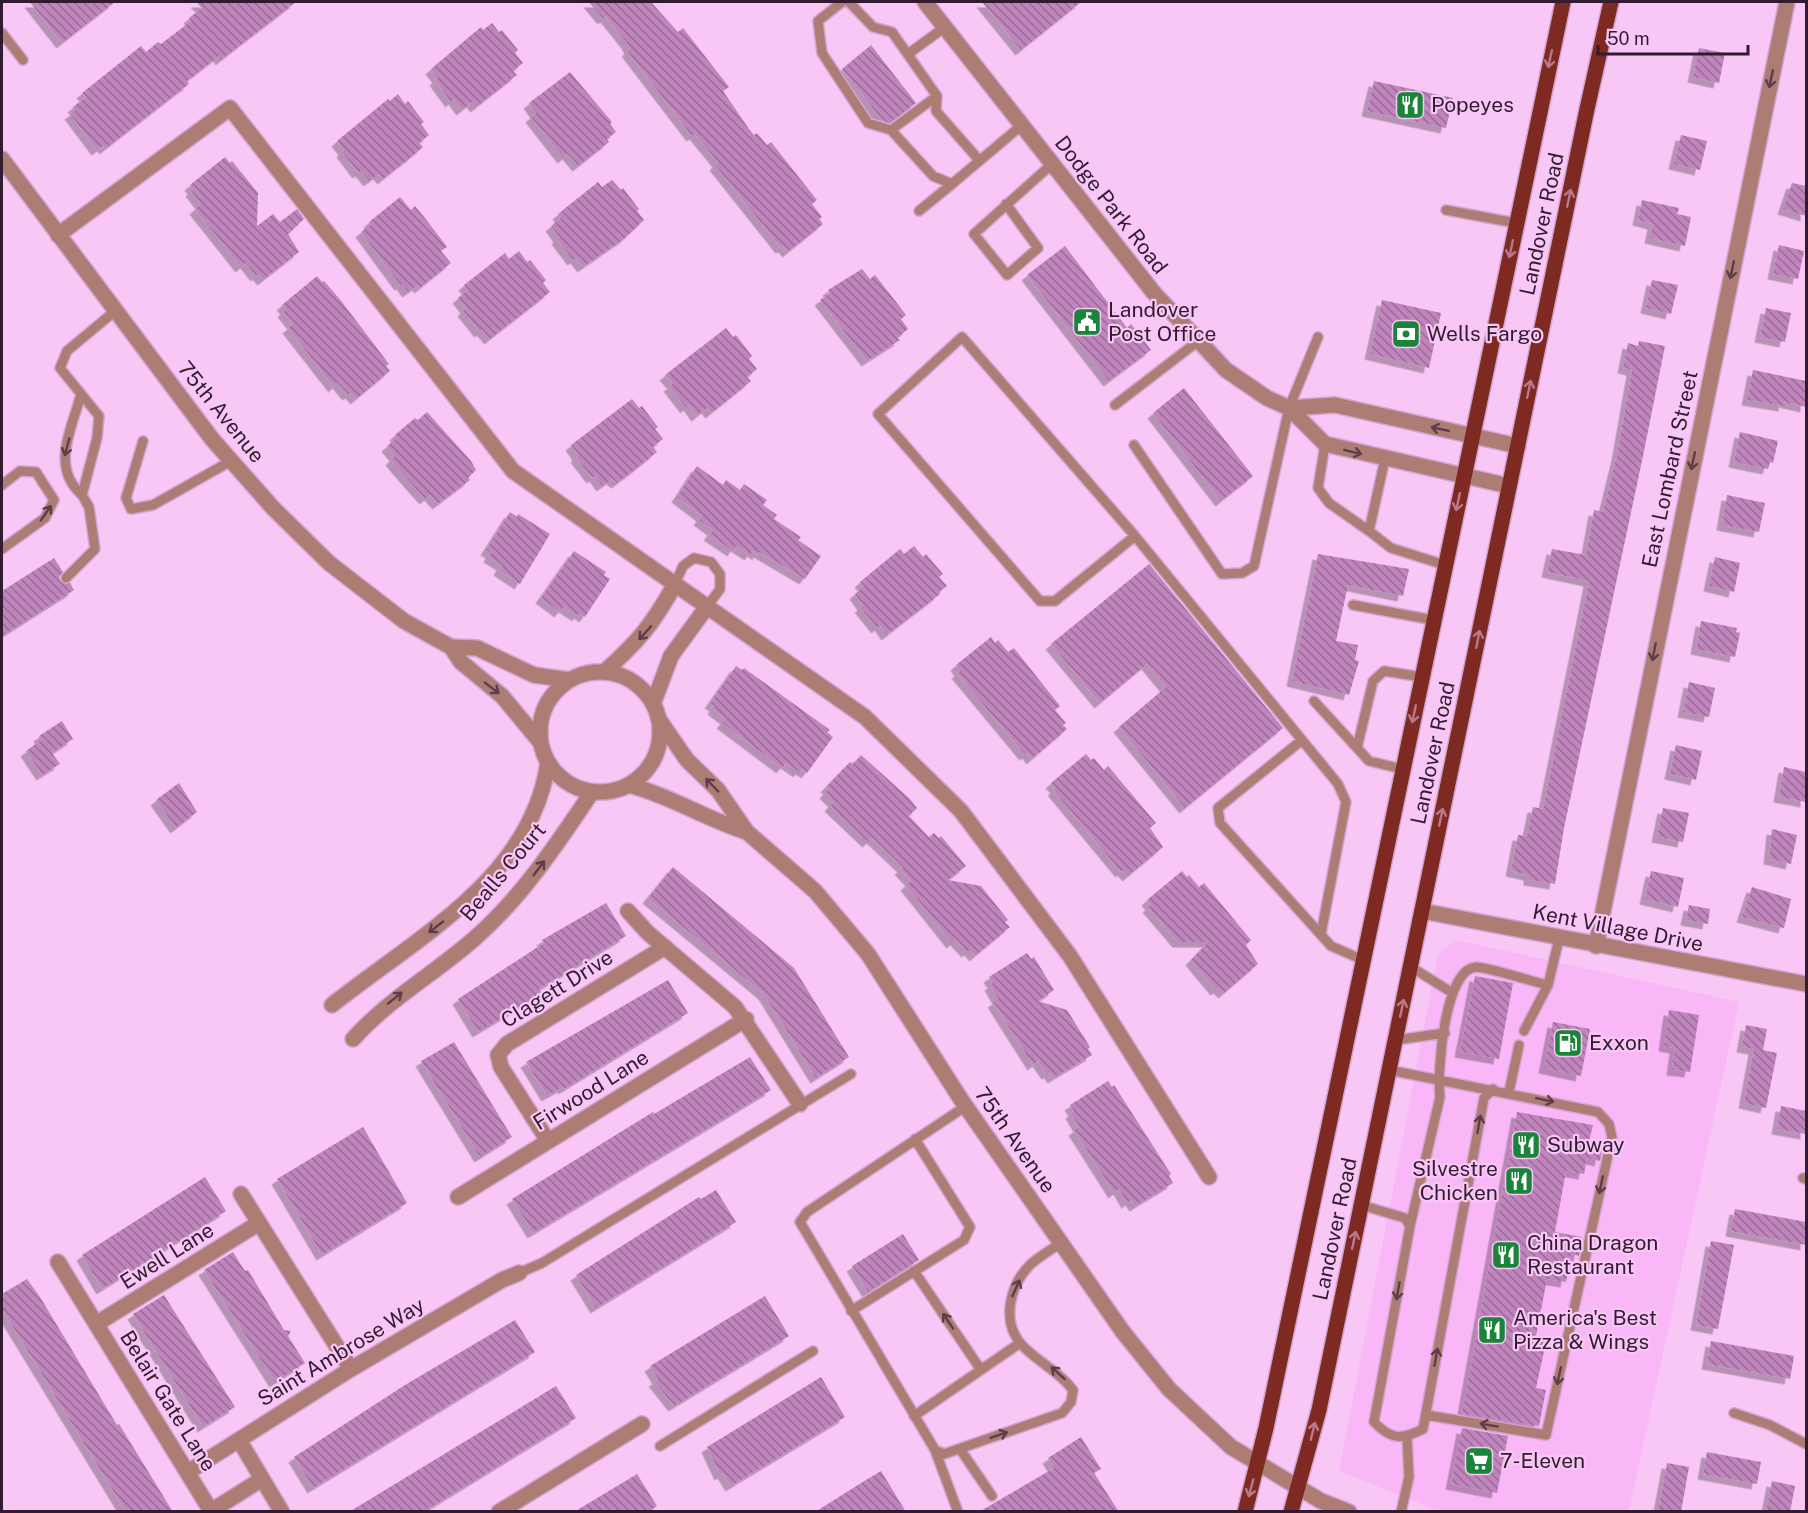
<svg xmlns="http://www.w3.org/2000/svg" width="1808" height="1513" font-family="'Public Sans',sans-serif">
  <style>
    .built { fill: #fab7f7 }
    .building { fill: url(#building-back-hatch); filter: url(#shadow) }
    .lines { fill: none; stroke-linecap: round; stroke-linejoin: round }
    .service-casing { stroke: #d0a5ce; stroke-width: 12 }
    .minor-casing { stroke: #d0a5ce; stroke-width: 18 }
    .tertiary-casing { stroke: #d0a5ce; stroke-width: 18 }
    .primary-casing { stroke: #d0a5ce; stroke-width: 18 }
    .service { stroke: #ad7c75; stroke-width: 9 }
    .minor { stroke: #ad7c75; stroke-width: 15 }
    .tertiary { stroke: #ad7c75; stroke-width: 15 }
    .primary { stroke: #7e2a23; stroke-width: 15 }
    .oneway { stroke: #bb788c }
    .oneway2 { stroke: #5d3d49 }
    .labels { text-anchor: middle; stroke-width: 4.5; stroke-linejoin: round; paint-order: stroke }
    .poi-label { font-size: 21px; fill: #321b31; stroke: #f8c7f5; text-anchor: start }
    .street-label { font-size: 21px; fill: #321b31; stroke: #f8c7f5 }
  </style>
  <defs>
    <pattern id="building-back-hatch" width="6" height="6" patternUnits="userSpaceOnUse" patternTransform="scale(1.5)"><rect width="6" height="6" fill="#bf85bc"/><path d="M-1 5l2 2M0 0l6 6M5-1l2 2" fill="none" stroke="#9c6c99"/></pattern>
    <filter id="shadow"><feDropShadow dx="-5.5" dy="5.5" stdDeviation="0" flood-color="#0004"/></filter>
  </defs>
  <rect width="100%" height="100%" fill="#f8c7f5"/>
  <!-- built -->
  <path class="built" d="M1456,940L1739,1002L1629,1511H1439L1339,1471L1438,954Z"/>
  <!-- building -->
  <path class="building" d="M30,2H115L62,43Z
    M196,2H296L221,60L219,56L187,81L189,84L105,149L103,146L97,150L70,114L76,110L73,107L86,97L82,93L141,46L146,52L158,42L161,44L191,21L189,18L202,8Z
    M589,2H651L678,32L683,28L729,87L723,91L749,129L754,135L757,133L767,145L771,142L817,200L812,204L822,217L819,219L823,224L788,252L784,247L781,248L715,165L718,162L695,134L692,136L627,51L630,49L627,43L606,17L603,19Z
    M982,2H1081L1021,50Z
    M492,23L499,32L502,30L518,50L515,53L523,63L513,71L517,75L476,107L472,102L462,110L454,99L451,102L435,80L438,78L431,69L481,27L483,30Z
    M871,45L916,103L890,123L882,120L842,69Z
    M1699,48L1725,53L1719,83L1693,77Z
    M570,72L612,122L610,124L616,132L607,139L609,142L578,166L568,154L563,158L531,117L536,113L529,103Z
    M1374,81L1453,98L1446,128L1367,111Z
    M398,94L405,104L408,101L424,122L421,124L429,135L419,143L423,147L411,157L383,179L379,174L369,181L361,171L358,173L342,152L344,150L337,141L388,99L390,101Z
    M1681,135L1707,141L1700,170L1674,164Z
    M225,157L230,163L232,161L258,193L257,226L273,214L280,222L297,209L304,219L288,234L299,252L263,280L258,274L256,276L246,263L241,267L195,209L201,204L191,191L193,189L190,185Z
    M612,180L621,190L623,188L639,209L637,211L644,220L625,238L583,267L576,258L573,260L557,239L559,237L551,226L561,218L558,214L598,182L602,187Z
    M1792,183L1806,186V216L1783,209Z
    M400,197L411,210L415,206L425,218L447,247L441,251L451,263L420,288L418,285L408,292L402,284L400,285L361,232L371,224L369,222Z
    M1642,200L1679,208L1677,214L1691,217L1685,246L1650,238L1653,224L1638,220Z
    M1779,245L1804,251L1798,279L1773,274Z
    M1065,246L1127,328L1131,324L1151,350L1109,381L1027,275Z
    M519,251L527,262L530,260L546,280L543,283L550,292L490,339L482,330L480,332L463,311L466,308L458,298L468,290L464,285L505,253L509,259Z
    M862,269L870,279L875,275L897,303L906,315L901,319L908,329L897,338L900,340L867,361L820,300L830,293L828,290Z
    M317,276L322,282L324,281L342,302L389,364L386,366L390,371L356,399L351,393L348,395L338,383L334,387L288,328L293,324L283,312L286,309L282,305Z
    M1652,280L1678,285L1671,314L1646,308Z
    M1382,300L1441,313L1429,368L1370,354Z
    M1766,308L1791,313L1785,342L1760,337Z
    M726,328L733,337L736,335L752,356L749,359L757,369L747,377L751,381L730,398L711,413L707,408L697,416L689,405L686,408L669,386L673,384L665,375Z
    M1639,341L1665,346L1643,456L1564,828L1555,884L1529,880V875L1511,871L1518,835L1527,836L1533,807L1543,809L1589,581L1547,572L1552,549L1586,555L1594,510L1603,512L1617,455L1632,370L1623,368L1628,343L1638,346Z
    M1753,370L1806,381V407L1784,402V406L1747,400Z
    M1184,388L1253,476L1221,501L1153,413Z
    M632,399L639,408L642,406L658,427L655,429L663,439L653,447L657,452L633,471L617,483L612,479L602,486L595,476L592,478L576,457L578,455L571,445Z
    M427,412L471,461L476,470L468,478L470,480L438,504L430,495L425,499L401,472L391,460L395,456L387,446L397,438L395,435L415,418L418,420Z
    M1740,432L1778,441L1773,463L1770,462L1768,469L1734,462Z
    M697,466L723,485L726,480L740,490L744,484L767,500L763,505L777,515L774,519L801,537L798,540L821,556L805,579L759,552L758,555L753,551L750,555L736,546L733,551L709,535L713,530L699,520L702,516L677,497Z
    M1727,495L1765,503L1759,532L1722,525Z
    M510,512L517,517L518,514L550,534L520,584L499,570L502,565L489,557L491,553L486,550Z
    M914,546L923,557L926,554L943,574L939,577L947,586L939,592L940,594L887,635L880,625L877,628L860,607L863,605L855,594L864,586L860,582L900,549L904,554Z
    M574,551L606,572L604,575L610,579L585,617L579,613L578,616L564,607L560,612L541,598Z
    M1318,554L1409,569L1403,596L1348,585L1336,641L1358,645L1355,660L1359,661L1349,695L1292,681Z
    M1715,557L1740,563L1734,592L1709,586Z
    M54,558L63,572L59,577L61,582L70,583L74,590L2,636V591Z
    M1149,564L1283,728L1185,808L1119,727L1166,687L1147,664L1100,703L1051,644Z
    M1701,621L1737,628L1736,632L1740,633L1735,657L1696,649Z
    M991,637L995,643L998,640L1008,652L1014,648L1060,706L1055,710L1066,723L1063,725L1067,729L1032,759L1028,753L1025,755L957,673L960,671L956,665Z
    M736,666L742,670L744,668L830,730L827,732L833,737L807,773L801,769L799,772L786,763L782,768L722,723L726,719L713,709L715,706L710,703Z
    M1689,682L1715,688L1709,717L1683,712Z
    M62,721L73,739L52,753L60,764L42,775L26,751L41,740L39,736Z
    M1676,745L1702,751L1696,780L1670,774Z
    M1086,754L1091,760L1094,758L1104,770L1108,766L1156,823L1150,828L1163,847L1128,876L1123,870L1121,872L1053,790L1056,788L1051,783Z
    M861,755L910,799L917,808L909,816L929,837L934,833L939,838L941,836L966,866L948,880L981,886L1008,920L1005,922L1010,927L975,956L970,950L967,952L956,940L952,943L925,909L906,885L911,881L900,869L903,867L872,838L868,842L830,806L834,802L825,793L829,789L826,787L850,762L853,764Z
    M1784,767L1806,772V802L1779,797Z
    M179,783L197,812L176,828L156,800Z
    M1663,808L1689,813L1683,842L1657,837Z
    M1772,829L1797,835L1791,864L1769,859Z
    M673,867L794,968L849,1057L816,1078L764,994L648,898Z
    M1182,871L1187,877L1189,875L1199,887L1204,883L1251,940L1246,945L1258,964L1224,993L1219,988L1216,990L1191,960L1208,942H1178L1148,907L1151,905L1147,900Z
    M1651,871L1684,878L1678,907L1645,899Z
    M1752,887L1791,899L1784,928L1742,917Z
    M606,903L626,936L539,989L541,992L525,1004L478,1032L458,999L544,943L542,940Z
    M1689,905L1710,909L1708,924L1686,920Z
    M1027,953L1031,959L1034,957L1054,990L1038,1001L1067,1010L1090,1047L1088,1049L1092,1055L1053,1078L1050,1073L1047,1074L1038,1061L1033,1065L993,1002L998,999L990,985L993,983L989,977Z
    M1475,976L1513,983L1499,1059L1460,1052Z
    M668,980L688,1013L564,1089L563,1087L547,1096L526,1062Z
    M1669,1010L1699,1015L1690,1072L1672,1070L1675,1048L1664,1046Z
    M1553,1022L1590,1029L1581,1076L1544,1068Z
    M1746,1025L1767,1029L1763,1050L1777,1053L1766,1108L1744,1103L1754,1049L1742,1047Z
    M454,1042L512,1137L480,1157L421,1061Z
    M750,1057L771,1090L533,1233L512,1199L653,1112L654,1114Z
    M1108,1081L1112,1087L1114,1085L1171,1174L1169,1176L1173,1183L1135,1206L1131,1200L1127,1203L1119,1189L1114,1193L1074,1130L1079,1127L1071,1113L1074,1111L1070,1105Z
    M1781,1106L1806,1111V1134L1777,1129Z
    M1517,1112L1593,1125L1589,1141L1603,1144L1600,1161L1587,1158L1584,1174L1566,1171L1555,1232L1582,1237L1579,1256L1571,1254L1566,1282L1547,1279L1536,1336L1547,1338L1536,1388L1546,1390L1539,1426L1462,1414Z
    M363,1127L407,1203L322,1255L277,1179Z
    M205,1177L226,1211L102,1289L82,1255Z
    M716,1190L736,1222L596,1308L576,1275L699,1197L701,1199Z
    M1735,1209L1806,1222V1245L1731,1231Z
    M903,1234L919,1260L868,1292L852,1266Z
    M1711,1241L1734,1245L1718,1329L1696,1325Z
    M233,1252L245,1271L248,1270L284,1330L291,1331L288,1336L305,1363L275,1382L204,1270Z
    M27,1279L40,1297L117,1425L119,1424L173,1512H126L2,1309V1294Z
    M164,1295L235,1407L203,1427L133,1314Z
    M765,1296L789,1336L674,1406L654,1381L658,1379L650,1366Z
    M515,1320L535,1352L313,1488L294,1457L405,1385Z
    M1711,1341L1794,1356L1790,1379L1707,1364Z
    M821,1377L845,1417L731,1486L723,1473L720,1475L707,1447Z
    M556,1386L576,1418L467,1485L423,1512H349Z
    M1462,1428L1508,1436L1497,1493L1451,1484Z
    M1081,1437L1101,1469L1094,1473L1119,1512H979L1054,1468L1048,1458Z
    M1707,1452L1761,1462L1757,1484L1703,1474Z
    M1667,1463L1689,1467L1681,1512H1658Z
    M881,1471L906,1512H815L861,1483Z
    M637,1474L657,1506L649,1512H574Z
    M1772,1481L1795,1486L1790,1512H1766Z"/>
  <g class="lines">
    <!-- service casing -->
    <g class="service-casing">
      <path id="service" d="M842,2L818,21L822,53L868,123L891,130L933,176L952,184L1022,125
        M849,2L873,27L892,32L937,96L936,111L979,160
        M2,33L23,60
        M908,54L945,27
        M891,130L937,96
        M1006,204L1038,248L1007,275L974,234L1052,164
        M1446,210L1516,223
        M919,211L952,184
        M81,394C72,429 50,467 82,495
        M1115,405L1197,342
        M143,441L126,498L131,509L153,505L231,461
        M1325,444L1318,488L1329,503L1369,531
        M1134,445L1222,574L1242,573L1254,566L1289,408L1318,337
        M1385,459L1369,531L1391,548L1445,565
        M2,485L20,471L36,472L54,500L45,518L2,549
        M1135,536L1055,601H1040L878,414L962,337L1135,536L1338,784L1346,802L1321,934
        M66,578L95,549L89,507L82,495L97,438L99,416L60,368L67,351L115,311
        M674,586L683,566L694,558L711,562L720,574V589L706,608
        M1353,605L1433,620
        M1314,701L1369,761L1402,769
        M1302,740L1218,808L1220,823L1331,946L1363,960
        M1357,748L1373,681L1384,671L1422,677
        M1411,967L1451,992
        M1524,1031L1548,985L1559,939
        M1396,1040L1445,1033
        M1389,1070L1598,1112L1609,1124L1612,1137L1546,1435L1426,1415
        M1509,1092L1519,1045
        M966,1106L807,1212L800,1222L935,1450L944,1454L1062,1413L1071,1402L1073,1390C1058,1370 1037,1362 1021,1344C1001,1321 1010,1284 1031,1264C1040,1256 1052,1249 1062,1242
        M1803,1178L1806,1179
        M1361,1205L1405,1218L1410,1226L1374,1422C1391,1440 1402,1440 1423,1429L1484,1098L1493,1089
        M1410,1226L1440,1097C1437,1073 1444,969 1476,967C1488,967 1533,982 1548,985
        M914,1271L981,1370
        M519,1273L542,1263L851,1074
        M851,1311L964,1240L970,1227L915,1139
        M1734,1413L1770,1425L1806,1444
        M914,1416L1020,1343
        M660,1446L813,1351
        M960,1449L992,1496
        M935,1450L958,1512
        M1401,1512L1409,1477L1407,1438"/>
    </g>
    <!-- minor casing -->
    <g class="minor-casing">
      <path id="minor" d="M925,2L1154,293L1226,370L1267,398L1289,408L1325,444L1509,486
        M58,235L230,108L513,471L865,717L961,811L1070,956L1209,1177
        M1289,408L1335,405L1518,446
        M604,672C638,642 652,625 674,586
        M653,704L671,656L706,608
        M628,911L648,933L735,1007L800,1104
        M1596,946L1787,2
        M332,1005C416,938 532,878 548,762
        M353,1039C389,999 434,974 474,939C522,897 557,844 592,792
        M548,1141L501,1067L498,1055L507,1044L665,947
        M241,1194L351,1369
        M458,1197L746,1019
        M58,1262L211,1511L262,1479
        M96,1324L259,1223
        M239,1440L282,1512
        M188,1472L351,1369L502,1280L519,1273
        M499,1512L642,1424"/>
    </g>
    <!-- tertiary casing -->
    <g class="tertiary-casing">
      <path id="tertiary" d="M2,159L212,439L273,508L329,563L404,621L451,647L477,648L534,675L570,680
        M451,647L461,662L502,696L541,743
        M540 732a60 60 0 1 1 120 0a60 60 0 1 1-120 0Z
        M658,718L687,760L718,790L747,832L815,891L868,954L962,1101L1123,1332L1169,1389L1231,1447L1321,1501L1349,1512
        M629,785C671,796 706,819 747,832
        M1422,911L1806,984"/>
    </g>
    <!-- primary casing -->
    <g class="primary-casing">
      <path id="primary" d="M1245,1512L1266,1428L1563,2
        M1291,1512L1319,1410L1587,109L1611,2"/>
    </g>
    <!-- service -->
    <use href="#service" class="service"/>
    <!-- minor -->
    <use href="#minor" class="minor"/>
    <!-- tertiary -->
    <use href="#tertiary" class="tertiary"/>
    <!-- primary -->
    <use href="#primary" class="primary"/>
  </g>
  <!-- one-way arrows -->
  <defs><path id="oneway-shaft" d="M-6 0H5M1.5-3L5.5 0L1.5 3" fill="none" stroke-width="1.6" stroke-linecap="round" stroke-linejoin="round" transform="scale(1.5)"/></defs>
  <g class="oneway">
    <use href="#oneway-shaft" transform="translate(1550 59) rotate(102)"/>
    <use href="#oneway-shaft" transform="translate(1569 198) rotate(-78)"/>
    <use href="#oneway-shaft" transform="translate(1511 249) rotate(102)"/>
    <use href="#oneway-shaft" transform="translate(1529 389) rotate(-78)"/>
    <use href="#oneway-shaft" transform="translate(1458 502) rotate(102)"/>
    <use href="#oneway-shaft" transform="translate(1478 639) rotate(-79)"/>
    <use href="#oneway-shaft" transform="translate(1414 714) rotate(102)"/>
    <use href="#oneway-shaft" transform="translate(1441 817) rotate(-78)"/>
    <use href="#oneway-shaft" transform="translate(1402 1008) rotate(-78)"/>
    <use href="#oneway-shaft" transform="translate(1354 1240) rotate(-78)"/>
    <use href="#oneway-shaft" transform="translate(1313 1431) rotate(-76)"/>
    <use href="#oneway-shaft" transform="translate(1251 1488) rotate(105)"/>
  </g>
  <g class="oneway2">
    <use href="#oneway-shaft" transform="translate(1771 79) rotate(102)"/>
    <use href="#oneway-shaft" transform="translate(1732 270) rotate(102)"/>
    <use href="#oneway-shaft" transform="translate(1440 429) rotate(-168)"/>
    <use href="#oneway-shaft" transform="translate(67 447) rotate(105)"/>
    <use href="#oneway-shaft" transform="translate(1353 452) rotate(14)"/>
    <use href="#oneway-shaft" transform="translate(1693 461) rotate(102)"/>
    <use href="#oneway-shaft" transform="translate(46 513) rotate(-55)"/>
    <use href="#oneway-shaft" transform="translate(645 633) rotate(132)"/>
    <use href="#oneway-shaft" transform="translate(1654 652) rotate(101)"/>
    <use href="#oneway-shaft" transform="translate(492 688) rotate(37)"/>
    <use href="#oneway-shaft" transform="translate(712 785) rotate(-134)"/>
    <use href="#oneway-shaft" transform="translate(539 868) rotate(-53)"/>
    <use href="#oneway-shaft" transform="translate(436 927) rotate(142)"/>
    <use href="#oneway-shaft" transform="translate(395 998) rotate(-39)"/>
    <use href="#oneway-shaft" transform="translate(1545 1100) rotate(12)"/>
    <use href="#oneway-shaft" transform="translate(1479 1124) rotate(-80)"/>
    <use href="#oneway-shaft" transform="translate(1601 1185) rotate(102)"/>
    <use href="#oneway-shaft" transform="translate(1016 1288) rotate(-66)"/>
    <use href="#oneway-shaft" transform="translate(1398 1291) rotate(100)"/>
    <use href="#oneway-shaft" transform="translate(948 1321) rotate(-124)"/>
    <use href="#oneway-shaft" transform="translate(1436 1357) rotate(-80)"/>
    <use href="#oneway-shaft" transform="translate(1058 1373) rotate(-138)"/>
    <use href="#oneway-shaft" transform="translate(1559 1376) rotate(102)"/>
    <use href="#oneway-shaft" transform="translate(1489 1425) rotate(-170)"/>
    <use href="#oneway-shaft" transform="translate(999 1435) rotate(-19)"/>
  </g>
  <!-- icons -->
  <defs>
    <g id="restaurant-square" transform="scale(1.5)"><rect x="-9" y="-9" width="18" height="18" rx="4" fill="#1a8439" stroke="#f8c7f5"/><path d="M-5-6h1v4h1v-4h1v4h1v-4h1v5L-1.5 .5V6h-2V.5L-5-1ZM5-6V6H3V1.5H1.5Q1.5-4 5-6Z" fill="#fff"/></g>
    <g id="civic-square" transform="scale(1.5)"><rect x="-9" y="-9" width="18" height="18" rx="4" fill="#1a8439" stroke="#f8c7f5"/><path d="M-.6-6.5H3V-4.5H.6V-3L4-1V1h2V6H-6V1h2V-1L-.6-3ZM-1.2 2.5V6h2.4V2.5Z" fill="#fff"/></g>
    <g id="bank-square" transform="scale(1.5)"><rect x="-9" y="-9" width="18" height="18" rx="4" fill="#1a8439" stroke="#f8c7f5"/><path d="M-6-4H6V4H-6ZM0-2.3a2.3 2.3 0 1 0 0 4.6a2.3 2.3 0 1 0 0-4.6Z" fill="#fff"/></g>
    <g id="fuel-square" transform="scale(1.5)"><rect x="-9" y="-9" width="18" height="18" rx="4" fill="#1a8439" stroke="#f8c7f5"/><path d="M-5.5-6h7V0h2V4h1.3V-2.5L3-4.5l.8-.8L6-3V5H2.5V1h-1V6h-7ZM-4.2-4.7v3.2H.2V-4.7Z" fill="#fff"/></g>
    <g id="supermarket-square" transform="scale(1.5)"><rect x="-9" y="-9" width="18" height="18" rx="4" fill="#1a8439" stroke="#f8c7f5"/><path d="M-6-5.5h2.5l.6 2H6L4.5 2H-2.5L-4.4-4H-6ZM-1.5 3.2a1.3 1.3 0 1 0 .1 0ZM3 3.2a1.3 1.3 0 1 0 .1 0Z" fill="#fff"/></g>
  </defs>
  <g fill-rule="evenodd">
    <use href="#restaurant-square" x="1410" y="105"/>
    <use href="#civic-square" x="1087" y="322"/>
    <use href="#bank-square" x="1406" y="334"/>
    <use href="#fuel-square" x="1568" y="1043"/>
    <use href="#restaurant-square" x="1526" y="1145"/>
    <use href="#restaurant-square" x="1519" y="1181"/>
    <use href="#restaurant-square" x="1506" y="1255"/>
    <use href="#restaurant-square" x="1492" y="1330"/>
    <use href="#supermarket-square" x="1479" y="1461"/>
  </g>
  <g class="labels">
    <!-- poi labels -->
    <g class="poi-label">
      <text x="1431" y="112">Popeyes</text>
      <text x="1108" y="317">Landover<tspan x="1108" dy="24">Post Office</tspan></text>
      <text x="1427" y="341">Wells Fargo</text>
      <text x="1589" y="1050">Exxon</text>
      <text x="1547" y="1152">Subway</text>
      <text x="1498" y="1176" text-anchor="end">Silvestre<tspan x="1498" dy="24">Chicken</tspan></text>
      <text x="1527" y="1250">China Dragon<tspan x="1527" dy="24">Restaurant</tspan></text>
      <text x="1513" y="1325">America's Best<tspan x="1513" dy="24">Pizza &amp; Wings</tspan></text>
      <text x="1500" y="1468">7-Eleven</text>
    </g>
    <!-- street labels -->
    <g class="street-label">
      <text transform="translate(1111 205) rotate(52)" y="7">Dodge Park Road</text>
      <text transform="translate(1542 224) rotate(-78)" y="7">Landover Road</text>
      <text transform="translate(221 412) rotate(51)" y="7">75th Avenue</text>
      <text transform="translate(1670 469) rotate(-78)" y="7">East Lombard Street</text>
      <text transform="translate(1433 753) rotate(-78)" y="7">Landover Road</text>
      <text transform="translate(503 872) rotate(-50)" y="7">Bealls Court</text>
      <text transform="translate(1618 928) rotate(11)" y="7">Kent Village Drive</text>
      <text transform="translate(557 989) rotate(-32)" y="7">Clagett Drive</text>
      <text transform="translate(591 1090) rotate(-32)" y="7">Firwood Lane</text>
      <text transform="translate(1015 1140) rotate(55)" y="7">75th Avenue</text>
      <text transform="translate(1335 1229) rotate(-78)" y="7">Landover Road</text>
      <text transform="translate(167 1256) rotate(-32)" y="7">Ewell Lane</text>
      <text transform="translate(341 1352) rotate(-31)" y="7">Saint Ambrose Way</text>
      <text transform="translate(168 1401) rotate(58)" y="7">Belair Gate Lane</text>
    </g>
  </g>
  <!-- border -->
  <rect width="1808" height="1513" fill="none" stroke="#321b31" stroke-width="6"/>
  <!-- scale -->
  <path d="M1598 45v9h150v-9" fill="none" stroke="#321b31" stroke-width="3"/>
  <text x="1607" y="45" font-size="18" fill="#321b31" stroke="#f8c7f5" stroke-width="4.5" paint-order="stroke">50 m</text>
</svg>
